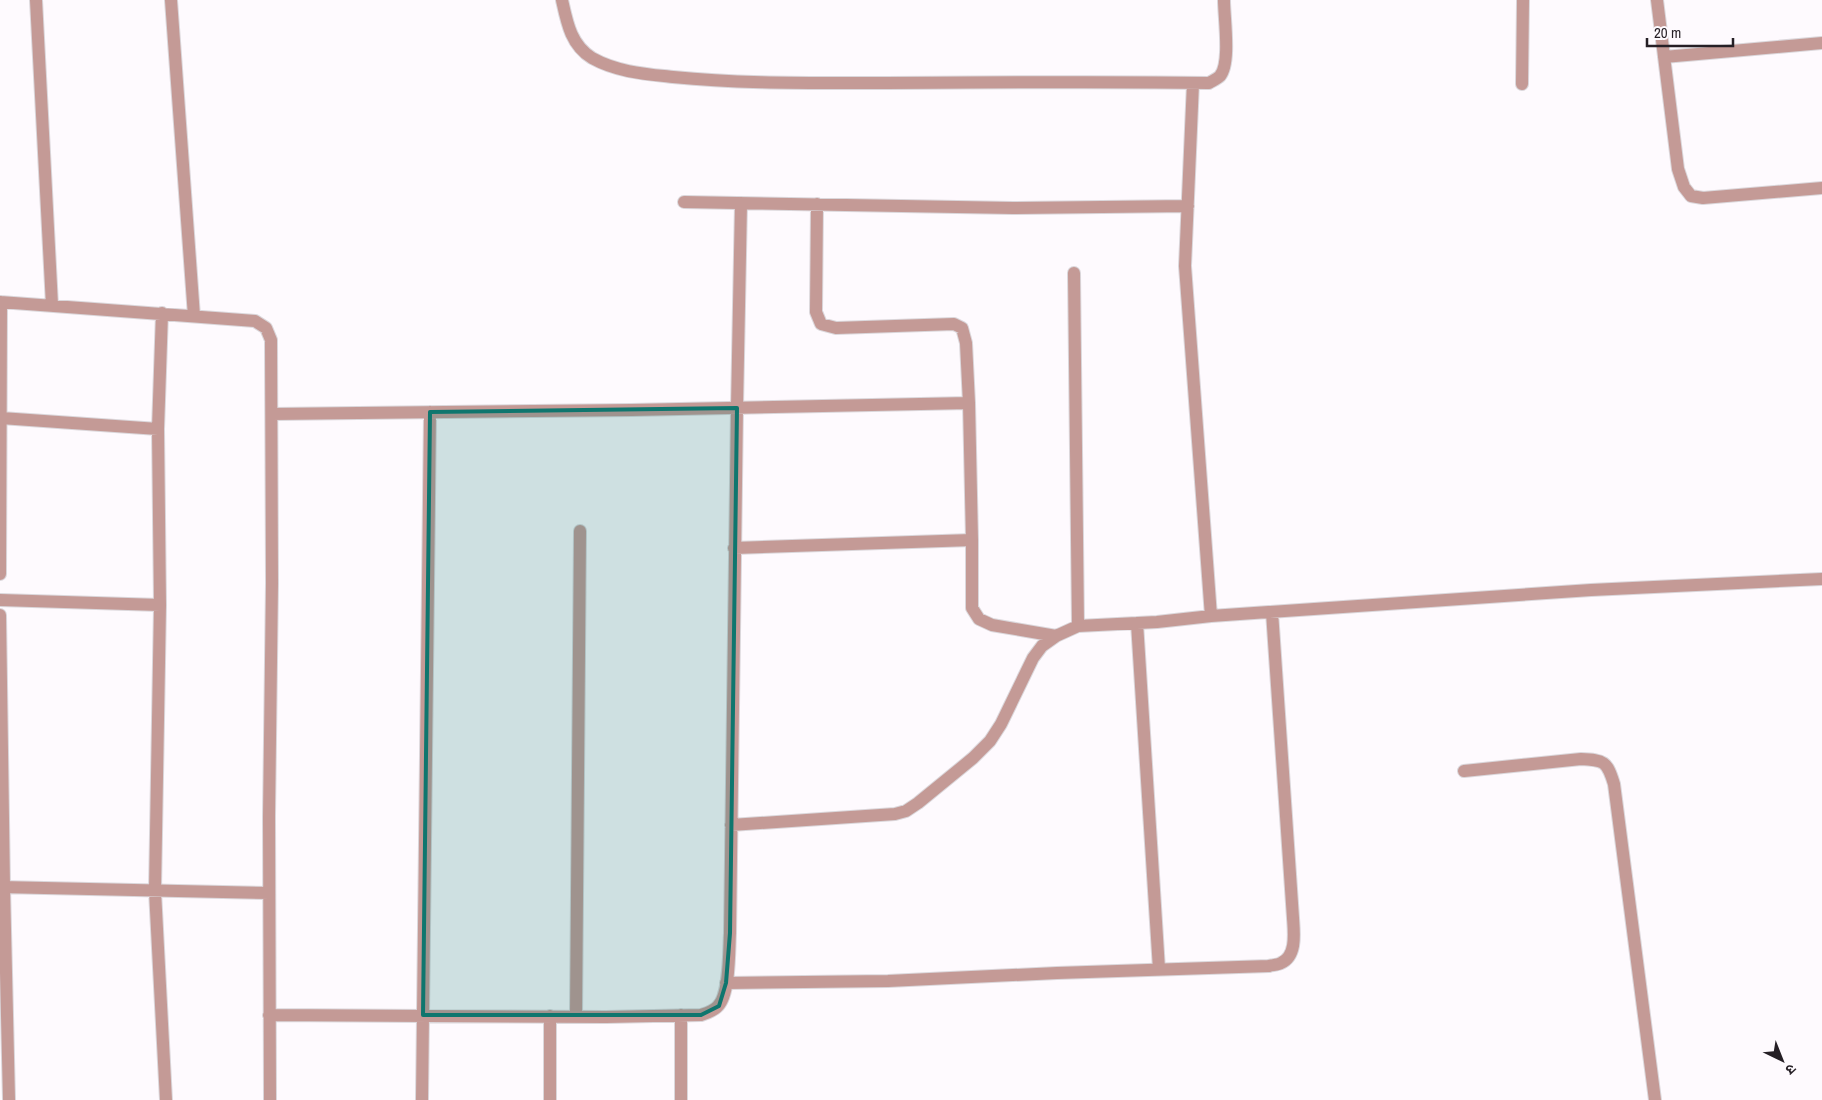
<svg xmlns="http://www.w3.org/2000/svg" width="1822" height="1100" font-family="'Archivo Narrow','Noto Sans Devanagari',sans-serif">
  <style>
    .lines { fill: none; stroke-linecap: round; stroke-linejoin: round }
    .street-casing { stroke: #dbd7db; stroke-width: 14 }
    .street { stroke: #c49a96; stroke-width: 12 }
    .marked { fill: #0f766e; fill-opacity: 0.2; stroke: #0f766e; stroke-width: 4; stroke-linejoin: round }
  </style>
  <rect width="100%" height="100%" fill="#fefafe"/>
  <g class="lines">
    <!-- street casing -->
    <g class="street-casing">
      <path id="street" d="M36,0L52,305
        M171,0L194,316
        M562,0C567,23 571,45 592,58C617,72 645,74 673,77C732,83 791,83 850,83C970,83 1090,81 1209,83C1212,81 1217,79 1220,76C1231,63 1224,18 1224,0
        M1657,0L1678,169L1684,187L1691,196L1703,198L1822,188
        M1664,57L1822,43
        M1193,83L1185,266L1211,616
        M1522,84L1523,0
        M684,202L1013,208L1188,206
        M817,204L816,312L821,324L836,328L954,324L962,328L966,343L969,403L972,540V608L979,619L992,625L1056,636
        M1074,273L1078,626
        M0,302L255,321L266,328L271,340L272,583L269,817L270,1100
        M162,313L158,429L160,605L155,891L166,1100
        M272,414L631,410L969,403
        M1,418L158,429
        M734,548L972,540
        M0,574L1,302
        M0,600L160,605
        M0,615L4,887L9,1100
        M1137,623L1159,969
        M1464,771L1581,759C1604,760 1607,761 1614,784L1655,1100
        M731,825L895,814L906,811L918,803L973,758L990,741L1001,724L1033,658L1042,646L1056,636L1078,626L1157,622L1211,616L1591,590L1822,579
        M0,887L269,893
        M726,983L888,981L1057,973L1269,966C1272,965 1278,965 1281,963C1297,956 1294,933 1293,918L1272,612
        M269,1015L606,1017L701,1015C707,1013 714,1011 718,1006C730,994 729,950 730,933L737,408L741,203
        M550,1016V1100
        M576,1017L580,531
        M422,1100L430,412
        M681,1100V1015"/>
    </g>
    <!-- street -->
    <use href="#street" class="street"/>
  </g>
  <!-- marked area -->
  <path class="marked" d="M737,408L730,933L726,983L719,1006L701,1015H423L430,412Z"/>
  <!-- north arrow -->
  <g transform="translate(1782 1060) rotate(137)" stroke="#fefafe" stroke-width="4" paint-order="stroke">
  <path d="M0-4L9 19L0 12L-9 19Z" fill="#251f25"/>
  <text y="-8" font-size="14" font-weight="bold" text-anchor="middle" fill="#251f25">उ</text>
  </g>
  <!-- scale -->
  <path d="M1647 38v8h86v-8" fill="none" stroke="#251f25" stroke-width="2.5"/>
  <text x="1654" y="38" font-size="15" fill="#251f25" stroke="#fefafe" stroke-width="4" paint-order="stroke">20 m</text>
</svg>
